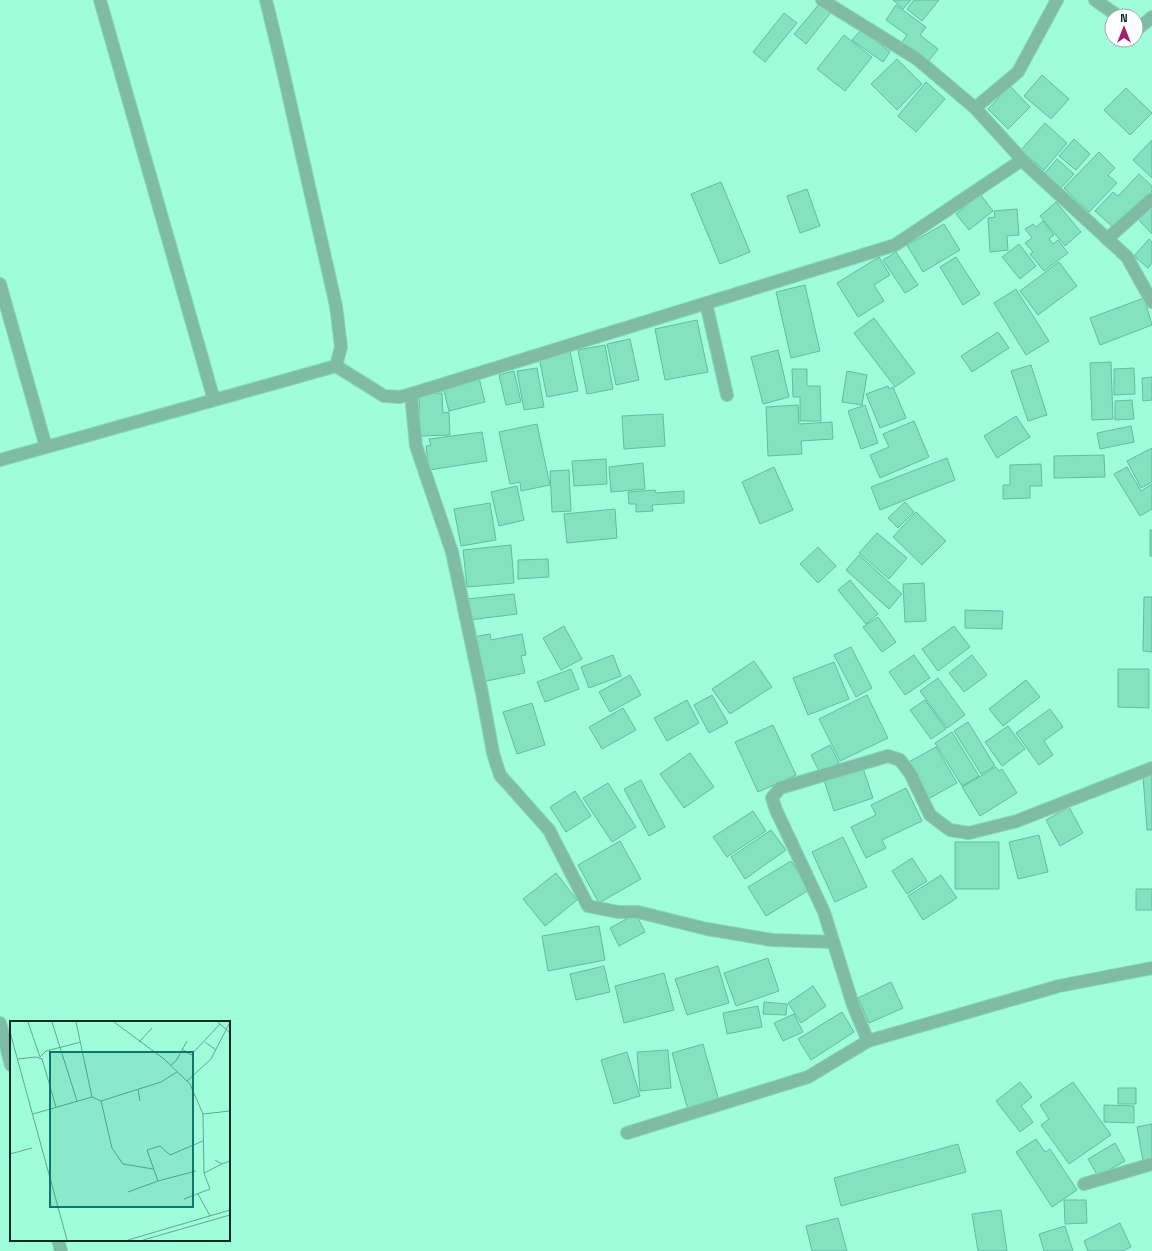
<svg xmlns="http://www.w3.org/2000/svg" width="1152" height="1251" font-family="'Space Grotesk',sans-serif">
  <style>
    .building { fill: #85e2c1; stroke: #60bd9e }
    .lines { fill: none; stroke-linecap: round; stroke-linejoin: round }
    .service-casing { stroke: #83d7ba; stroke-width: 14 }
    .service { stroke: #80bba5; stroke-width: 12 }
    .inset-road { fill: none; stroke: #60a990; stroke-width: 1 }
    .view { fill: #0f766e; fill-opacity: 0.15; stroke: #0f766e; stroke-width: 2 }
    .inset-edge { fill: none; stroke: #012b1f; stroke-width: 2 }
  </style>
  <rect width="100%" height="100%" fill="#a0fddc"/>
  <!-- building -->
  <path class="building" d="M893,0H911L903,9Z
    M914,0H939L922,21L907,9Z
    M821,2L832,11L806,44L794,34Z
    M896,5L926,27L920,35L938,49L927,63L901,44L907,35L886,20Z
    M784,13L797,23L765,62L753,52Z
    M861,30L890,52L883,62L852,40Z
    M844,35L872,57L845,91L817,69Z
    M897,59L922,84L897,110L871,84Z
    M1042,75L1069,99L1051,119L1024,96Z
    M926,82L945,99L916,132L898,116Z
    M1010,86L1030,107L1008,129L988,109Z
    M1126,88L1152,113L1130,135L1104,110Z
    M1045,123L1067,143L1044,170L1021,150Z
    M1074,139L1090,154L1076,170L1059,156Z
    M1152,140V178L1133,160Z
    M1099,152L1115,168L1108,175L1117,183L1089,212L1064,188Z
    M1057,159L1074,174L1059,190L1042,176Z
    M1139,174L1152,186V191L1115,229L1095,211L1113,192L1118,196Z
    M721,182L750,252L720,264L691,194Z
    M807,189L820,226L800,233L787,196Z
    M980,194L993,211L969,230L956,214Z
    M1056,202L1081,232L1065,246L1040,216Z
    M1152,204V234L1137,218Z
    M1017,209L1019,235L1007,236L1008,250L990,252L988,218L995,217L994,211Z
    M1043,221L1054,235L1049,239L1053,244L1058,240L1068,253L1044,271L1030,254L1033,252L1025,243L1032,238L1025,229L1033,224L1036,227Z
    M944,224L960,250L923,272L907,245Z
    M1149,239L1152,242V263L1148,268L1134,256Z
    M1019,244L1036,266L1020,279L1002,257Z
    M896,252L918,285L905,293L883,260Z
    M879,257L890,275L874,285L884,301L858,317L837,283Z
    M956,257L980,294L963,305L940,267Z
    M1059,262L1077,286L1038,315L1020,291Z
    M805,285L820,351L791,358L776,292Z
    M1016,289L1049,341L1026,355L994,303Z
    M1144,298L1152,325L1100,345L1090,318Z
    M874,318L915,373L895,387L854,333Z
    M697,320L708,372L665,380L655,329Z
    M998,332L1009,348L972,372L961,356Z
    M630,339L639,380L616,385L607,344Z
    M605,345L613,389L587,394L578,350Z
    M778,350L789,397L763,404L751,357Z
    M570,351L578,391L547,397L539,357Z
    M1111,362L1113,419L1092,420L1090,363Z
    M1031,365L1047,415L1028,421L1011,371Z
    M537,368L544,407L524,410L517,371Z
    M1134,368L1135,394L1114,395V369Z
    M792,369H807V386H820L821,421H800V397H793Z
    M514,371L521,402L506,405L499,375Z
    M847,371L867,375L862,405L842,402Z
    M1152,377V400L1143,401L1142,378Z
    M479,378L485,402L449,411L443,387Z
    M888,386L889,389L893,387L906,418L880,428L866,394Z
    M442,393L443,413L449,412L450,435L420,436L419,394Z
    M1132,400L1134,419L1115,420V401Z
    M798,405L799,424L832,422L833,439L801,441L802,454L768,456L766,407Z
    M865,405L878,443L861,449L848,411Z
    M663,414L665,446L624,449L622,416Z
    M1016,416L1030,437L997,458L984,436Z
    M914,421L929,457L880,478L870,455L889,447L883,434Z
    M537,424L550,485L521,491L520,482L510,484L499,432Z
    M1131,426L1134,442L1100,449L1097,433Z
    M482,432L487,461L429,470L426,446L431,445L429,439Z
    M1152,448V482L1141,488L1127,461Z
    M1104,455L1105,477L1054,478V456Z
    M947,458L955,480L880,510L871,487Z
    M606,459L607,484L574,486L572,461Z
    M643,463L645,489L611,492L609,467Z
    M1041,464L1042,486H1030V498L1003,499V485H1010V465Z
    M774,467L793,510L760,524L742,482Z
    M1127,467L1141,491L1152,484V509L1140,516L1114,474Z
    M569,470L571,511L552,512L550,471Z
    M517,486L524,520L499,526L491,492Z
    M655,490L656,493L684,491V503L652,505L653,511L636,512V504H629L628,492Z
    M905,502L914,512L898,528L888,518Z
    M490,503L496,540L461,546L454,509Z
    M615,509L617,538L567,543L564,514Z
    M916,512L946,541L922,565L893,537Z
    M1150,530H1152V556H1150Z
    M877,533L907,558L889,579L859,553Z
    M511,545L514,583L467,587L463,550Z
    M818,547L836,566L818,583L800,564Z
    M859,555L902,594L889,609L846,570Z
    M548,559L549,577L518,579V560Z
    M850,580L878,614L866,624L838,590Z
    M924,583L926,621L905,622L903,584Z
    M514,594L517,614L469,620L467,599Z
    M1144,597H1152V652L1143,651Z
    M965,610L1003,611L1002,629L965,628Z
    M878,617L896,642L882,652L863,627Z
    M564,626L582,659L561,670L543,638Z
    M954,626L970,647L938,671L922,649Z
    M490,634L491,640L522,634L526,655L521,656L525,673L482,682L473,637Z
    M851,647L872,688L856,697L834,655Z
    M613,655L621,676L589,688L581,667Z
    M914,655L930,678L905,695L889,672Z
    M972,655L987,675L964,692L949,673Z
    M754,661L772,687L730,714L712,689Z
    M834,662L849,699L808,715L793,678Z
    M571,669L579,689L545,702L537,682Z
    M1118,669H1149V708L1118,707Z
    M630,675L641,695L610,712L599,692Z
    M938,678L965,715L947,728L920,691Z
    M1026,680L1040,697L1003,726L989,709Z
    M712,695L728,723L709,733L694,705Z
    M867,695L888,738L840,761L819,719Z
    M687,700L699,723L667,741L654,718Z
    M925,700L946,729L931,739L910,710Z
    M532,703L545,745L517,754L503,712Z
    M623,708L636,730L602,749L589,727Z
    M1050,709L1063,727L1044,741L1053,755L1039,765L1016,733Z
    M968,722L995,766L981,774L954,731Z
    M773,725L796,775L758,792L735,742Z
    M1008,726L1025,749L1002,766L985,742Z
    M952,732L979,776L962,786L935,743Z
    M830,745L839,763L820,773L811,755Z
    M936,747L957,783L928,799L907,763Z
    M690,753L714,787L684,808L660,774Z
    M996,767L999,771L1002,769L1017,793L980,816L962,787Z
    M863,768L873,798L834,811L824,780Z
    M1152,775V830H1147L1143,776Z
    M641,780L665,827L649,836L624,789Z
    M608,783L636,827L612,842L583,798Z
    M906,788L922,821L882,840L886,848L866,858L851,827L876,815L871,805Z
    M575,791L591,816L566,832L550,807Z
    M1069,807L1083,833L1060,846L1046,820Z
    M753,811L766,831L727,857L713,837Z
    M771,830L786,850L745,879L731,857Z
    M1039,835L1048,872L1018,879L1009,842Z
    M843,837L867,887L835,902L812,852Z
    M620,841L641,879L599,903L578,865Z
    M955,842H999V889H955Z
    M912,858L927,881L907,894L892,871Z
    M791,861L809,890L766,916L748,887Z
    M556,873L577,900L545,926L523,899Z
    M941,875L957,898L923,920L908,896Z
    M1136,889H1152V910H1136Z
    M636,914L645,932L619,946L610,928Z
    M599,926L605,960L548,971L542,936Z
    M768,958L779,991L736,1006L724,973Z
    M604,966L610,992L576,1000L570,974Z
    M718,966L729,1003L687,1015L675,979Z
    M664,973L674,1010L624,1023L615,986Z
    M891,982L903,1008L869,1023L858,998Z
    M813,986L826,1006L801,1023L788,1003Z
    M764,1002L787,1004L786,1015L763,1014Z
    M758,1006L762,1027L727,1034L723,1013Z
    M842,1012L854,1032L811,1060L798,1039Z
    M794,1014L803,1032L783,1041L774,1023Z
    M703,1044L719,1101L688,1110L672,1053Z
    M668,1050L671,1088L640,1091L637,1052Z
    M627,1052L640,1096L614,1104L601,1060Z
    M1020,1082L1032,1097L1021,1106L1033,1122L1020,1132L996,1101Z
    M1073,1082L1111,1135L1069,1164L1041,1125L1049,1119L1040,1105Z
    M1118,1088H1136V1104H1118Z
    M1104,1105L1134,1106V1123L1104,1122Z
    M1152,1124V1159L1143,1161L1137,1127Z
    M1036,1139L1045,1152L1050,1149L1077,1190L1052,1207L1016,1152Z
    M1115,1143L1125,1161L1098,1176L1088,1159Z
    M958,1144L966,1172L841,1206L834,1178Z
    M1064,1200H1086L1087,1223L1065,1224Z
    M1001,1210L1007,1251H978L972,1214Z
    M838,1218L847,1251H812L806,1226Z
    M1120,1223L1131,1247L1123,1251H1088L1084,1241Z
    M1065,1226L1073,1251H1044L1039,1234Z"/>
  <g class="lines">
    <!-- service casing -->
    <g class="service-casing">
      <path id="service" d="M100,0L214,400
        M822,0L917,59L975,108L1027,165L1127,257L1152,302
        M1095,0L1118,16
        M1136,27L1139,28L1152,17
        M975,108L1018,72L1057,0
        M1107,239L1152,199
        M0,284L46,447
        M706,303L727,395
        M336,366L384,396L400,397L411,394L895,245L1022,160
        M411,394L416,446L452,552L482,693L493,753L500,775L549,830L588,906L618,912H638L707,929L772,940L833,942
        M0,460L336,366L341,347L336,306L281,62L266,0
        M0,1023L11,1065
        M868,1041L853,1005L824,912L776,810L772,798L780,788L888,756L900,760L910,773L930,815L950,830L969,833L1017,821L1152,768
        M627,1133L808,1077L868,1041L1059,986L1152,968
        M1084,1184L1152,1164
        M58,1240L61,1251"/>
    </g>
    <!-- service -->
    <use href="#service" class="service"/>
  </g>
  <!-- overview -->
  <g transform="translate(10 1021)">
    <rect width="220" height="220" fill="#a0fddc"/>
    <path class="inset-road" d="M18,1L30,36L36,30L71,21M42,1L67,80M104,1L154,38L180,63L193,93L220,90M208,1L220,12M0,11L57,219M129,21L142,7M195,21L206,29M172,28L181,34L210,3M8,38L26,36L32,38L46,86M161,44L166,40L177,20M177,60L201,38L220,1M128,68L130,80M82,76L91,80L151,61L167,51M91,80L102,127L113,143L143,148M23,93L82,76L66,1M193,93L194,152M0,133L22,127M205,139L212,143L220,140M148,160L137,129L150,125L160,134L193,120M118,171L148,160L186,150M188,173L200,195M174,178L200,168L194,152L212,143M118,219L220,189M133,219L220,194"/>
    <path class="view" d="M40,31H183V186H40Z"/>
    <rect width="220" height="220" class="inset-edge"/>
  </g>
  <!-- north arrow -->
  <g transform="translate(1124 28)"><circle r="19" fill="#ffffff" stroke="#99aaa5"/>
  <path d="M0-3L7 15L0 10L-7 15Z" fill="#a3206f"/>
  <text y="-6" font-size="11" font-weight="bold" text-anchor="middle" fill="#012b1f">N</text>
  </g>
</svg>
